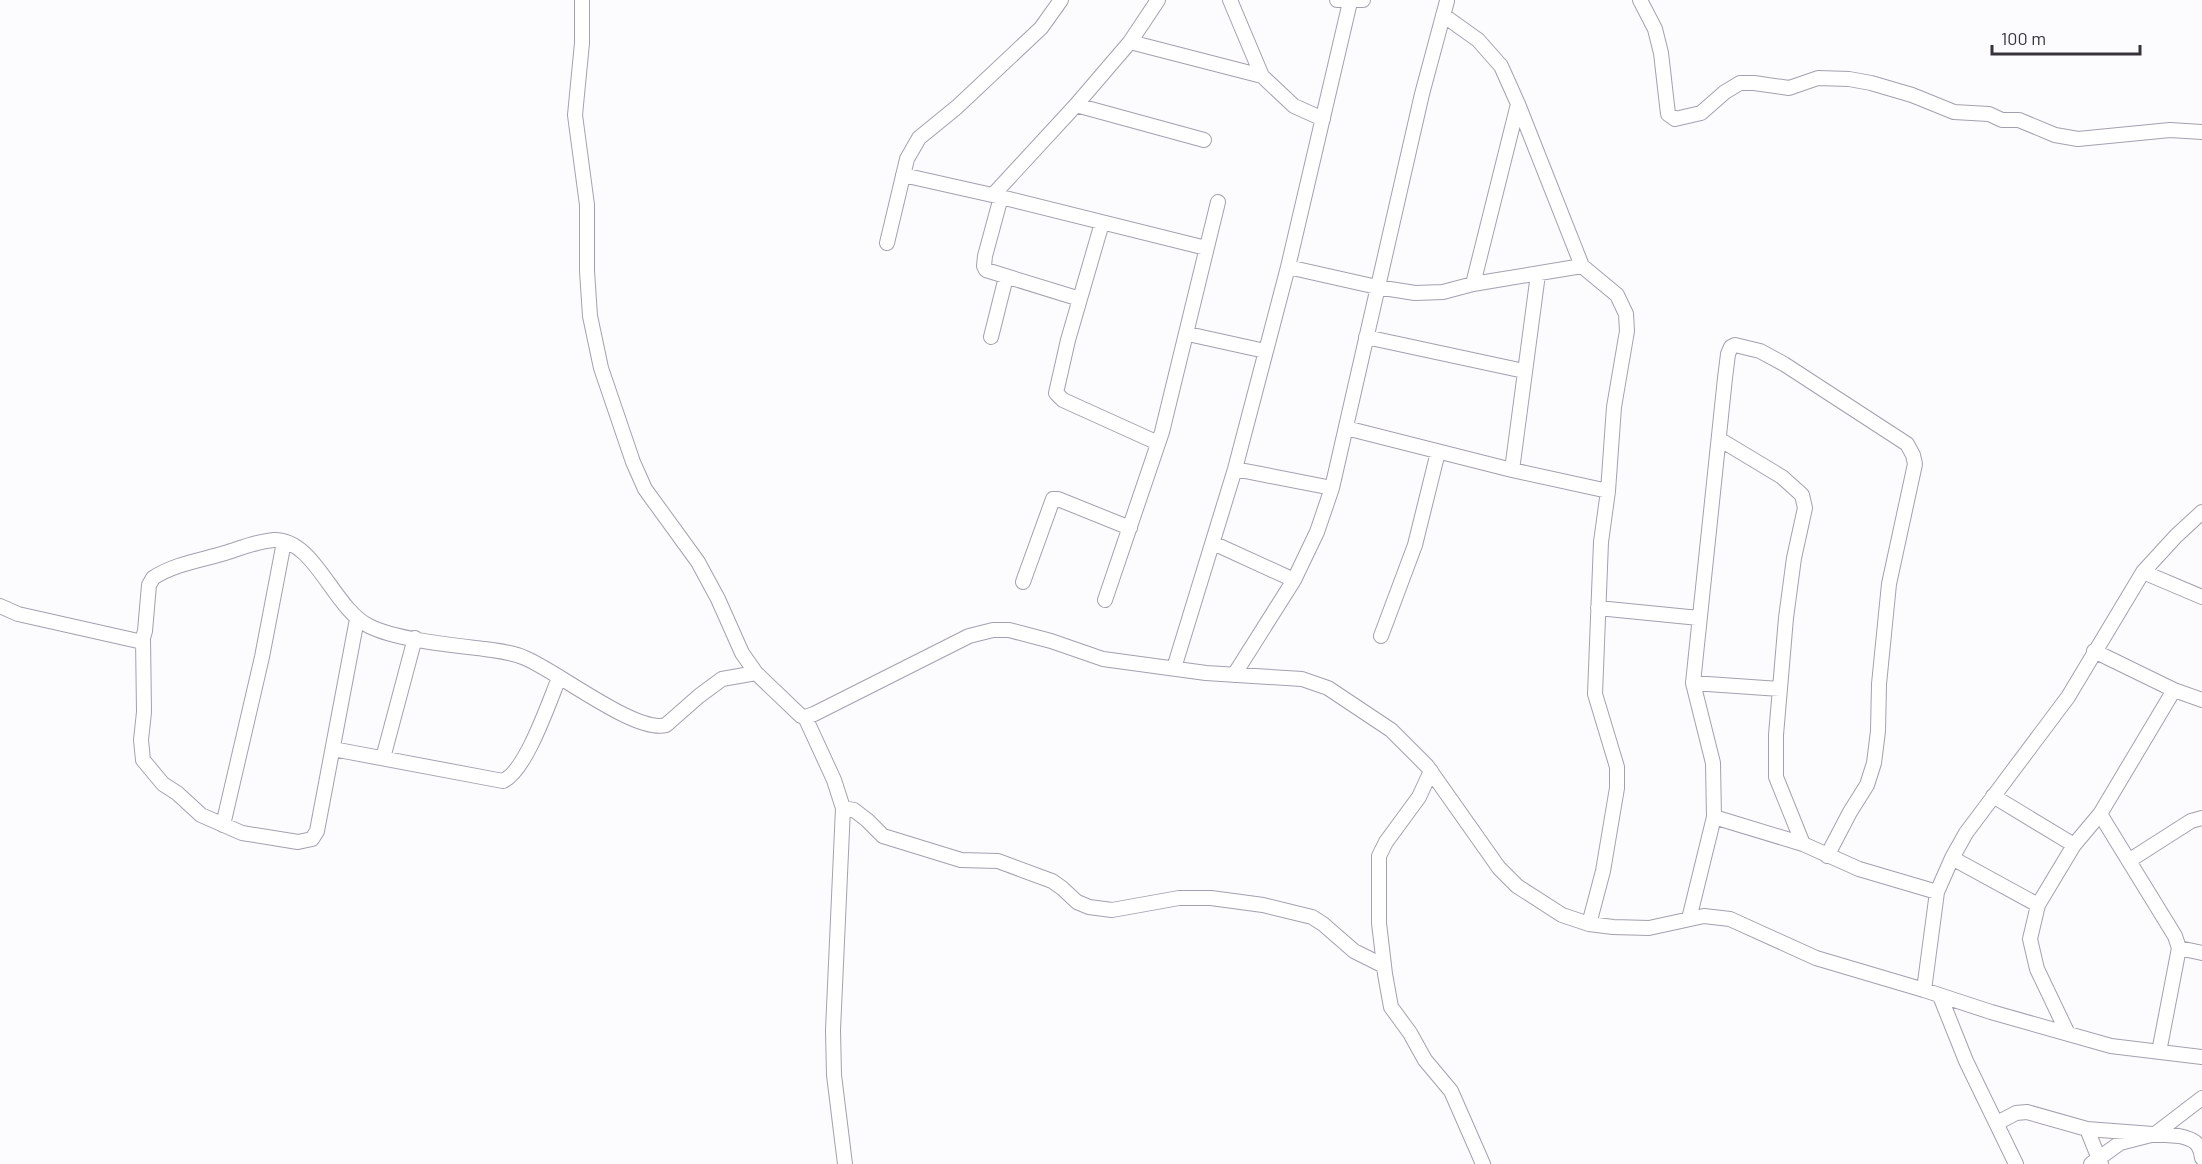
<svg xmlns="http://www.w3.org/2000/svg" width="2202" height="1164" font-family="Barlow,sans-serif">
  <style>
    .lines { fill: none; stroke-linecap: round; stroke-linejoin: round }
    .minor-casing { stroke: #a5a0ae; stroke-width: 16 }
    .minor { stroke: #fff; stroke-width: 14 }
  </style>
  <rect width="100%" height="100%" fill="#fcfbfe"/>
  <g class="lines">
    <!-- minor casing -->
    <g class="minor-casing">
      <path id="minor" d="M582,0V43L575,115L587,205V271L590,316L601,368L633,462L645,489L698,562L718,599L742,653L756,673L801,716L805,717L814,714L969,636L993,630H1009L1051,641L1103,659L1206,673L1302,679L1328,688L1391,730L1427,766L1499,868L1517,886L1562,915L1589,924L1613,927L1649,928L1704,916L1730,919L1816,958L1924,990L1991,1012L2111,1046L2202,1057
        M1230,0L1262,76L1294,106L1323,119
        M1337,0H1363
        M1640,0L1655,29L1661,53L1668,114L1675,119L1701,113L1725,92L1740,83H1754L1789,88L1818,78L1849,79L1871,83L1912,95L1954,112L1989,114L2002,120H2019L2055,135L2078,139L2170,130L2202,132
        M1443,15L1478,40L1501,66L1518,104L1582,266L1617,295L1626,314L1627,331L1614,407L1608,491L1601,542L1595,694L1617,767V788L1603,871L1589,924
        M1130,42L1262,76
        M1076,105L1204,140
        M903,175L1001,197L1206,248
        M993,195L1076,105L1130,42L1158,0
        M1001,197L985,256L984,266L986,270L1080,299
        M1102,223L1068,340L1056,393L1063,400L1158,443
        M887,243L907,159L919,138L957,107L1041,28L1061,0
        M1288,267L1377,287L1415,293L1443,292L1473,284L1582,266
        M1473,284L1518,104
        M1188,334L1265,351
        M991,337L1006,277
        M1366,337L1524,371
        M1346,428L1512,470L1608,491
        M1719,439L1782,477L1802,495L1805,508L1794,558L1786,618L1776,735V777L1803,844
        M1235,469L1332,488
        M1512,470L1538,274
        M1213,543L1294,580
        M2143,572L2202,597
        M1023,582L1053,499H1058L1130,528
        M1105,600L1162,432L1218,202
        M0,606L18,614L138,641L143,638L145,631L149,585L153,578C174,564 202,560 225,553C241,548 258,541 274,540C315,539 333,608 369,626C397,640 452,645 485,649C498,651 512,652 525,658C557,671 636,734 666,725L699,696L722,679L756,673
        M1598,608L1699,618
        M1381,636L1415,545L1438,452
        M143,638L144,712L141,740L143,760L163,784L177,793L201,815L242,833L298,842L312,839L317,831L357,619
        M2094,651L2174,690L2202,700
        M1174,668L1235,469L1288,267L1350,2
        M1234,675L1294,580L1317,532L1332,488L1422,94L1447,1
        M1693,683L1780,689
        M805,717L834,780L843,808L833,1030L834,1075L845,1164
        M333,749L503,781C526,771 549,702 559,678
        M383,758L415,638
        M1431,771L1419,797L1386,842L1379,856V923L1385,974L1391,1007L1410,1033L1425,1060L1451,1091L1483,1164
        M1993,796L2074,845
        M843,808L854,810L867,820L883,836L961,860L998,861L1052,881L1062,888L1077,902L1089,907L1112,910L1179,898H1211L1263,905L1312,917L1323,924L1354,951L1384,966
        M2100,814L2175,936L2179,948L2159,1052
        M1714,817L1803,844L1859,869L1937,892
        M223,825L262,657L284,542
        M1952,858L2038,905
        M2130,860L2191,821L2202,818
        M1689,919L1714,817L1713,763L1693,683L1725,378L1728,354L1731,347L1735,345L1760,351L1784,364L1907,444L1913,455L1915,464L1889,584L1879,684L1878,731L1874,763L1867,785L1850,812L1827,856
        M2179,948L2202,953
        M1924,990L1937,892L1952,858L1966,833L2068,697L2143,572L2176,536L2202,512
        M1940,996L1966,1061L2016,1164
        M2068,1034L2037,969L2030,939L2038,905L2074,845L2100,814L2174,690
        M1997,1123L2016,1113L2027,1112L2087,1129L2179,1136C2193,1139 2200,1142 2202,1158
        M2087,1129L2101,1164
        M2091,1164L2120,1143L2155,1134L2202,1098"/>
    </g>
    <!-- minor -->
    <use href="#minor" class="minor"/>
  </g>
  <!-- scale -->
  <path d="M1992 45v9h148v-9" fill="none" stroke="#36343a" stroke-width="3"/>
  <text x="2001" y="45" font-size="18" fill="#36343a" stroke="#fcfbfe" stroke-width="4.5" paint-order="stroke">100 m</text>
</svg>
